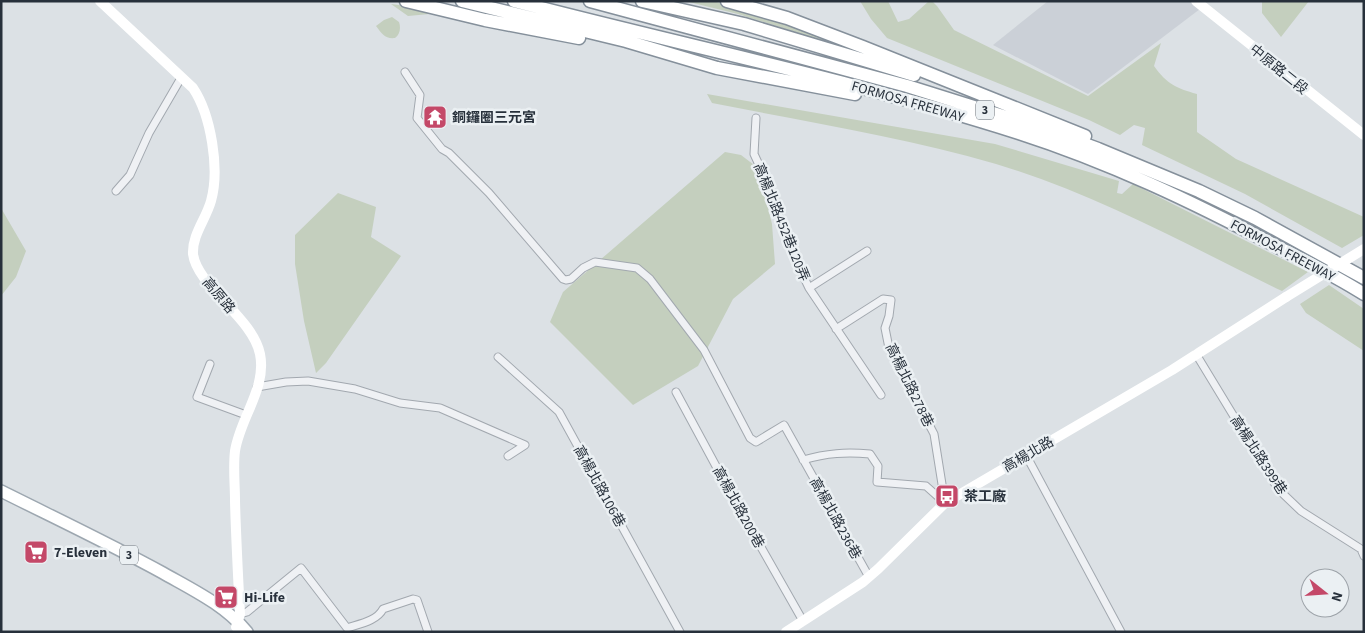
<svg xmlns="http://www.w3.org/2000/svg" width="1365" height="633" font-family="'Source Sans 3','Noto Sans TC',sans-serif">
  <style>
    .built { fill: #cbd0d7 }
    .green { fill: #c4cfbe }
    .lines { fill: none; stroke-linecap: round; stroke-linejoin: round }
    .street-casing { stroke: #a2a8af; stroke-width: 9 }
    .primary-casing { stroke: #9da7b0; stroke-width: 14 }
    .highway-casing { stroke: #85909b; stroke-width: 15 }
    .street { stroke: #eff1f4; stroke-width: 7 }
    .secondary { stroke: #fff; stroke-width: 10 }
    .primary { stroke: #fff; stroke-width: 11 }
    .highway { stroke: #fff; stroke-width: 12 }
    .secondary-bridge { stroke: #fff; stroke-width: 10 }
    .labels { text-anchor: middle; stroke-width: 5; stroke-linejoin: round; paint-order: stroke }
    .shield { fill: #ebf0f3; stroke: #626a72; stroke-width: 1 }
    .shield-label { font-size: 12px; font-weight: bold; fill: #27303b }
    .street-label { font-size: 14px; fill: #27303b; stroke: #ebf0f3 }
    .poi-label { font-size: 14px; font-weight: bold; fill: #27303b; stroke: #ebf0f3; text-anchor: start }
  </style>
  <rect width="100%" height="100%" fill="#dce1e5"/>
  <!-- built -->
  <path class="built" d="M1048,1H1191L1200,9L1088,94L993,45Z"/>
  <!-- green -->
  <path class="green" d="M685,1H712L746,9L888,61L738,14Z
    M860,1H888L898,22L909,19L929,1H932L937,6L954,30L1088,96L1161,43L1154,66C1167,84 1176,88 1197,94V132L1236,159L1364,217V235L1342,248L1245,194L1142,145L1145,128L1134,125L1120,135L1089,120L887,38L871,19Z
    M1262,1H1309L1281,37L1262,13Z
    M391,4L421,8L440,13L408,16Z
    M392,17L399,22C401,28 400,34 395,38C385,39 382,34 376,26L384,20Z
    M707,94L995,144L1119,181L1117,193L1122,194L1133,184L1308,272L1282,291C1189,246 1096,194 996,164C904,137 807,122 712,103Z
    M725,152L741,155L758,168L772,224L775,264L733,299L698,366L633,405L550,322L563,292Z
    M338,193L376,207L371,237L401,256L326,363L316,373L304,321L295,264V235Z
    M1,208L26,251L16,277L1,296Z
    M1329,285L1364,309V351L1306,313L1300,304Z"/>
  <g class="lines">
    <!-- street casing -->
    <g class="street-casing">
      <path id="street" d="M405,72L420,95L417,118L442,149L449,153L489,193L563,279L566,280L571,279L583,268L595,262L637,268L650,279L704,350L750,438L756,442L784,425L869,577
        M756,118L754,154L761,169L797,263L809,288L881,395
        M116,191L130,175L149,133L181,78
        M809,288L867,251
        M836,329L883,299L891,300L889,316L885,328L889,348L934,434L945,503
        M1196,354L1278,489L1301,511L1361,549L1364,556
        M498,357L559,412L680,632
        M210,364L197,397L246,415
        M257,387L286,382L308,381L355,389L400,403L440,408L525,445L508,456
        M676,392L737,505L803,621
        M1026,455L1121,632
        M803,460C827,453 846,452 870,454L878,466L877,482L926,486L945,503
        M237,615L247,612L301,568L347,628C359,624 377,621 383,609L413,599L417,600L428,632"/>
    </g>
    <!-- primary casing -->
    <g class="primary-casing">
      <path id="primary" d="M1,491C55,518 110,544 163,573C193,590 225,605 247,632"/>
    </g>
    <!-- highway casing -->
    <g class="highway-casing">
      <path id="highway" d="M406,1L485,20L579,38
        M462,1L626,41L717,68L855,94
        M514,1C682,45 853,80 1019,133C1109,162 1193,202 1276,246C1305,261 1336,276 1364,294
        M590,1L907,86L1041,128L1098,149L1199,191L1255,218L1364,278
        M642,1L744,24L914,75
        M727,1L787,18L863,47L1085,136"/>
    </g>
    <!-- street -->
    <use href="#street" class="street"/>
    <!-- secondary -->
    <path class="secondary" d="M100,1L193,88C211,115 220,169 211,201C206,219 192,235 193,254C197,286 253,318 260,354C267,388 240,418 235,451C233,467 235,484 235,501C236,538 238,576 240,614L236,627
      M1196,1L1364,135
      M786,632L863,582L878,569L945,503L1172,370L1286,297"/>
    <!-- primary -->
    <use href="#primary" class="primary"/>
    <!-- highway -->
    <use href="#highway" class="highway"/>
    <!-- secondary-bridge -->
    <path class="secondary-bridge" d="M1286,297L1364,249"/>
  </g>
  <!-- icons -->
  <defs>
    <g id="temple-square" transform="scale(1.25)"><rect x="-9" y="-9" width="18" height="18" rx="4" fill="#c44868" stroke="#ebf0f3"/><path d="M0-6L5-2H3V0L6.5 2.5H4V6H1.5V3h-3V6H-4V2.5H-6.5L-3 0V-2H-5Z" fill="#fff"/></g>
    <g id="bus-square" transform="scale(1.25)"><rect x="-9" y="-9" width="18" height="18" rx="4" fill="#c44868" stroke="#ebf0f3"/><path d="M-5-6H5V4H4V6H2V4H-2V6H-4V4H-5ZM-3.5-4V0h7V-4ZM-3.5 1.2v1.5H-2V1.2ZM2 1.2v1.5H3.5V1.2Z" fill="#fff"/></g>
    <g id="supermarket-square" transform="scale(1.25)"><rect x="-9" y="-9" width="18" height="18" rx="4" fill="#c44868" stroke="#ebf0f3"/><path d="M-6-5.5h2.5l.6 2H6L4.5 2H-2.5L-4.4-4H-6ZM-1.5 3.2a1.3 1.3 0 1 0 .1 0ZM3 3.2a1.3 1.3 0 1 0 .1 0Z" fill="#fff"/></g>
  </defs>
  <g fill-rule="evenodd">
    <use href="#temple-square" x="435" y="117"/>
    <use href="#bus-square" x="947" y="496"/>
    <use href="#supermarket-square" x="36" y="552"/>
    <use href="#supermarket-square" x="226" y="597"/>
  </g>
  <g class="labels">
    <!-- shield labels -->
    <g class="shield">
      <rect x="976" y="100.5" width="18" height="19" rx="4"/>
      <rect x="120" y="545.5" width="18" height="19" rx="4"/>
    </g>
    <g class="shield-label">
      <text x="985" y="114">3</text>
      <text x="129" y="559">3</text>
    </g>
    <!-- street labels -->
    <g class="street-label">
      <text transform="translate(1279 69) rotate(39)" y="5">中原路二段</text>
      <text transform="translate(908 101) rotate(16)" y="5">FORMOSA FREEWAY</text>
      <text transform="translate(782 222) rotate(68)" y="5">高楊北路452巷120弄</text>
      <text transform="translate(1283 250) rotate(28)" y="5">FORMOSA FREEWAY</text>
      <text transform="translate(219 295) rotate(50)" y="5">高原路</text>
      <text transform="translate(910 385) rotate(64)" y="5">高楊北路278巷</text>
      <text transform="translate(1028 454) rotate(-30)" y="5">高楊北路</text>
      <text transform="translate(1259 455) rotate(57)" y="5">高楊北路399巷</text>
      <text transform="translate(600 486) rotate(61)" y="5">高楊北路106巷</text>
      <text transform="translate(739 507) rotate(61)" y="5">高楊北路200巷</text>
      <text transform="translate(836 518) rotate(61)" y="5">高楊北路236巷</text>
    </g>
    <!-- poi labels -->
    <g class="poi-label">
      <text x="452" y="122">銅鑼圈三元宮</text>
      <text x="964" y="501">茶工廠</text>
      <text x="54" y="557">7-Eleven</text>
      <text x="244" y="602">Hi-Life</text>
    </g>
  </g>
  <!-- border -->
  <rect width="1365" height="633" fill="none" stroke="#27303b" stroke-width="5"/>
  <!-- north arrow -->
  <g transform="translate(1325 593) rotate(107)"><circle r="24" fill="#ebf0f3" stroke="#9da3a9"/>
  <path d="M0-4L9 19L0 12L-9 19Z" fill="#c44868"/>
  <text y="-8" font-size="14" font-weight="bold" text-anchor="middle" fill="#27303b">N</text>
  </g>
</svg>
